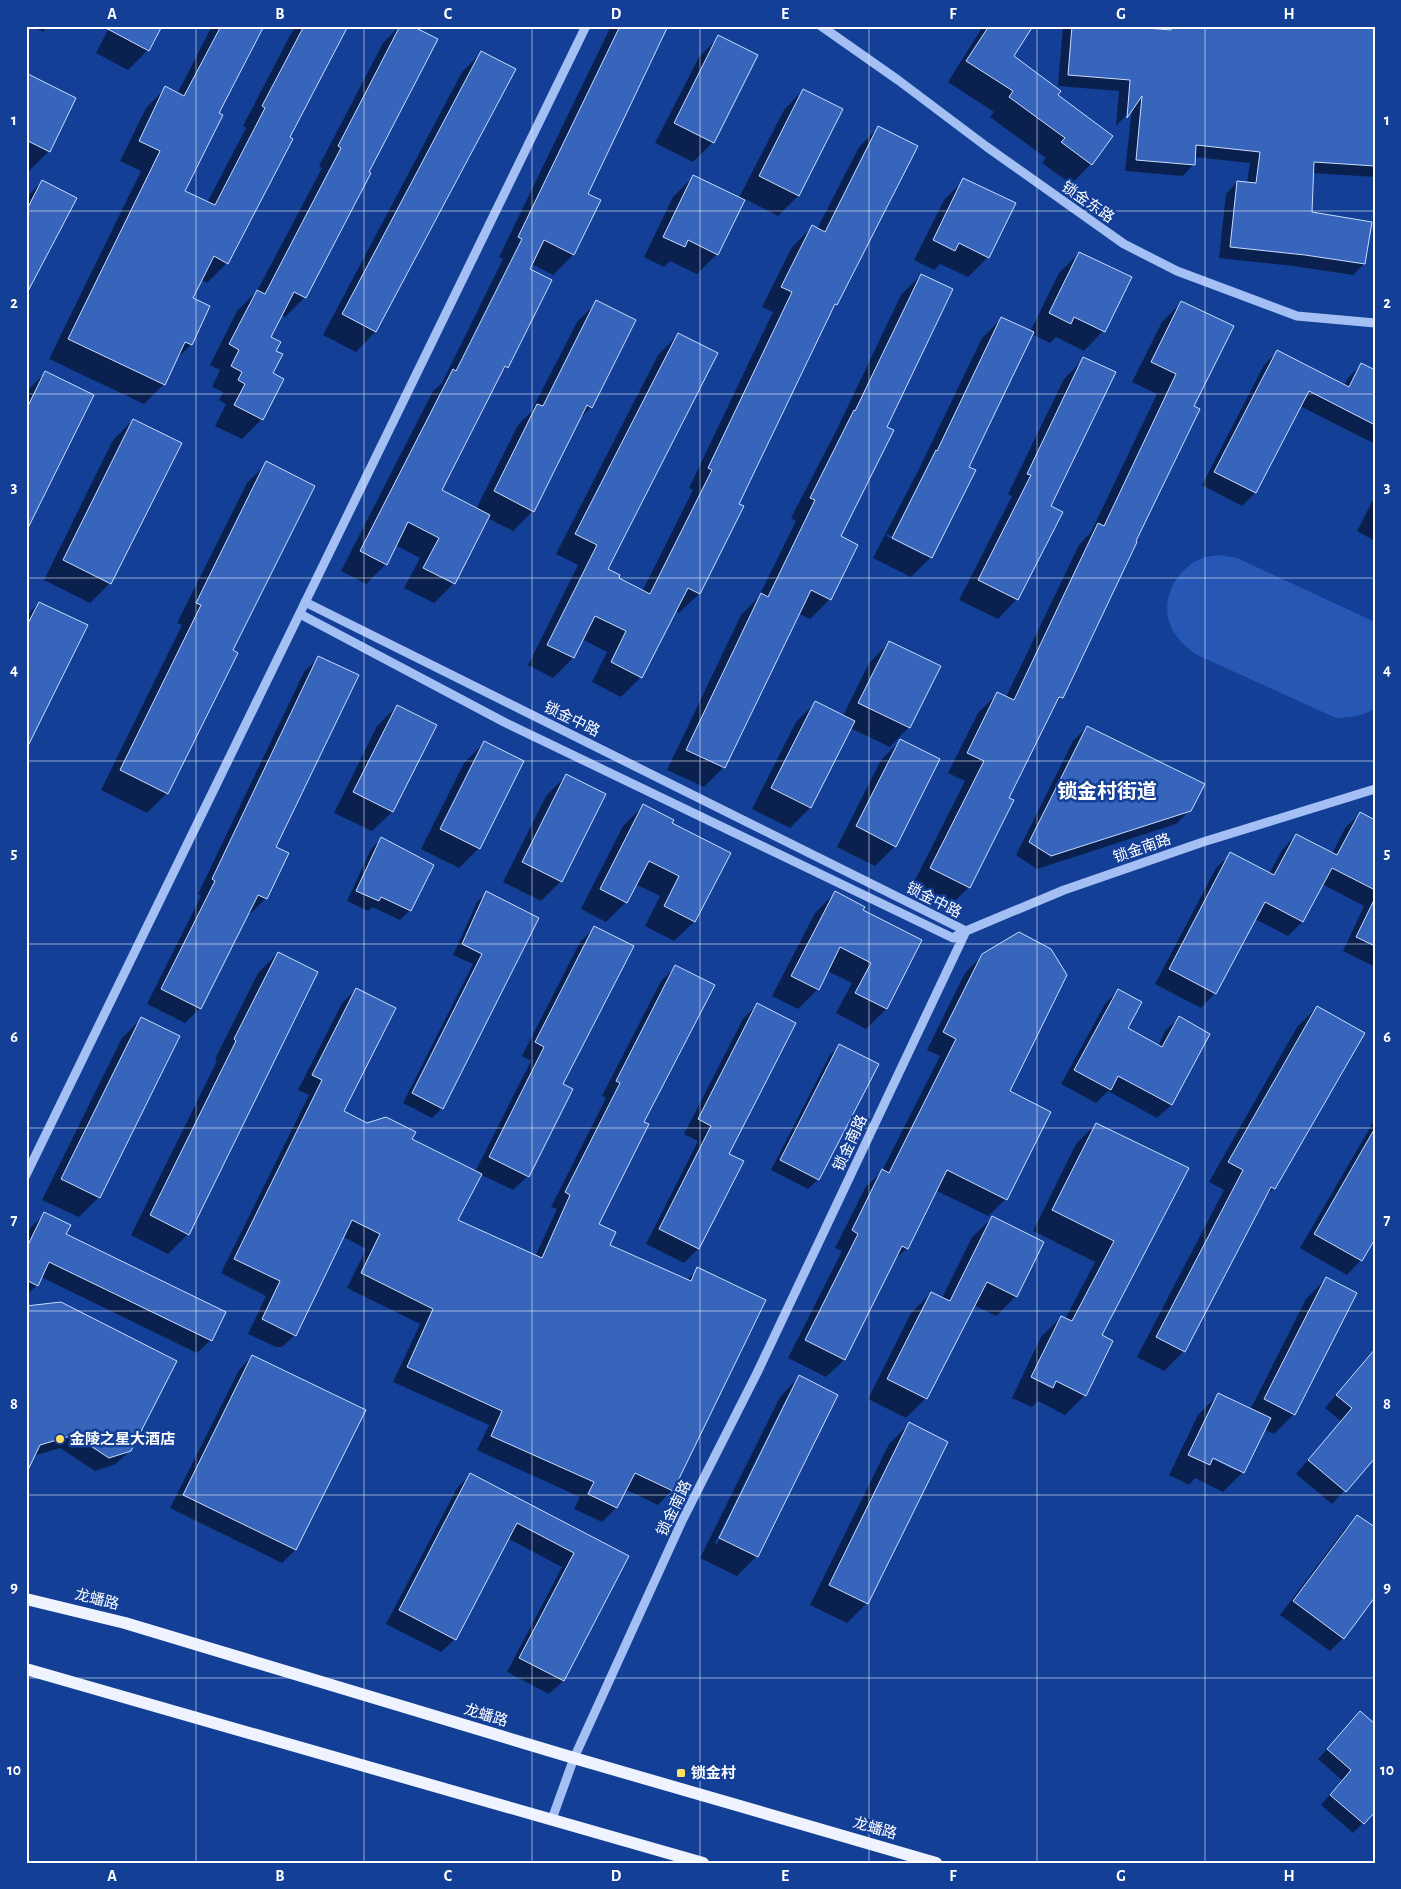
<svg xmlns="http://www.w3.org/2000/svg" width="1401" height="1889" font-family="'Alegreya Sans','Noto Sans SC',sans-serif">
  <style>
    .green { fill: #2657b5 }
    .shadow { fill: #0007; fill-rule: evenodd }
    .building { fill: #3765bc; stroke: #cadcfd }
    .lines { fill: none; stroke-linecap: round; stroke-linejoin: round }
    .minor { stroke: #a3bff3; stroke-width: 9 }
    .major { stroke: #eef3ff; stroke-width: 12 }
    .grid { fill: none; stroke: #fff; stroke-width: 1; stroke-opacity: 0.55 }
    .poi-dot { fill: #ffe164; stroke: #133f96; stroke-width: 2 }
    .labels { text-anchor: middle; stroke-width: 5; stroke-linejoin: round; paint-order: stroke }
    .street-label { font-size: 15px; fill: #fff; stroke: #133f96 }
    .poi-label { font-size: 15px; font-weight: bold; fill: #fff; stroke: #133f96; text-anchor: start }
    .district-label { font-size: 20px; font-weight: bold; fill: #fff; stroke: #133f96 }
    .neatline { fill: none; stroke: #fff; stroke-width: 2 }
    .grid-label { font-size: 16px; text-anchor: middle; font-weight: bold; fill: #fff }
  </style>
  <rect width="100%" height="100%" fill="#133f96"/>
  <!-- green -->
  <path class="green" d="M1220,555L1237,558L1375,622V708C1363,717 1350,717 1336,718L1195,654C1186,647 1179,641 1173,631C1158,604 1174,571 1200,559C1206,556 1213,556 1220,555Z"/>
  <!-- shadow -->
  <path class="shadow" d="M32,26H48L43,32Z
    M110,26L148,50L128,70L96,53Z
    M212,26H263L218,114L184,192L207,203L246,128L243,126L295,26H346L288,138L227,263L207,283L201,280L192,299L209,307L191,345L174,361L164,384L144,404L49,359L141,171L120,161L146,108L166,88L177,94Z
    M400,26L305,297L285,317L281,315L269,337L274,351L272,374L262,419L242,439L215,426L226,404L219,400L223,392L212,387L220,370L210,365L237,311L257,291L322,168L319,166L383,43Z
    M611,26H667L586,194L573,255L553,275L531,264L528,270L550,281L507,367L499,375L441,491L476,509L518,425L531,412L577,322L597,302L591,407L578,421L533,511L513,531L487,518L454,583L434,603L404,588L420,558L395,545L386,564L366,584L341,571L433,391L442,383L503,259L499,257Z
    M983,26H1032L1012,56L1056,95L1091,164L1071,184L1042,163L1046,158L990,117L994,112L948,82Z
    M1063,26H1108L1161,30V26H1375V177L1312,173L1310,213L1370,223L1364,264L1353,275L1293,266L1219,258L1226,194L1237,182L1247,183L1250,163L1194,157V164L1183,176L1125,171L1132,109L1116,126L1119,91L1058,86Z
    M719,37L713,142L693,162L655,143L699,57Z
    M482,52L375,332L356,352L323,335L462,72Z
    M26,75L49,151L29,171L26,170Z
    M803,90L842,109L798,196L778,216L745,199L717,254L697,274L670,261L664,267L644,257L673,197L693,177L739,198L784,110Z
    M879,127L836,305L830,311L737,504L742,507L699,594L679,613L675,611L641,677L621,697L592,682L607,652L582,639L573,658L553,678L528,665L578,565L556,554L658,355L678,335L606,569L617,579L642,592L693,490L689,488L773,312L762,307L792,247L812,227L817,229L859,147Z
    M964,180L1014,204L988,257L968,277L940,264L934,270L914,260L944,200Z
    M42,182L26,292V198Z
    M1079,253L1103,331L1084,351L1056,337L1050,343L1031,334L968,467L931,557L911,577L873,558L919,469L982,338L1002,318L1030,332L1059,273ZM887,534L925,553V556L886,536Z
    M921,275L886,427L839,537L830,599L810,619L798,613L724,767L704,787L667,770L741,615L758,598L796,521L791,518L837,429L901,295Z
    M1182,302L1192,406L1062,697L1054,706L1008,799L1012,801L969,887L949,907L911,888L965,781L948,773L978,713L998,693L1006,697L1079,545L1091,532L1157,394L1132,382L1162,322Z
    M1277,352L1344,386L1348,378L1361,365L1375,372V444L1300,406L1255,493L1242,506L1202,485L1264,365Z
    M1084,359L1017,599L998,619L959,600L1012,496L1008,494L1064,379Z
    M45,373L26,529V392Z
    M133,420L110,583L90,603L44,580L113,440Z
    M267,463L231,651L167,793L147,813L101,790L182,625L177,623L247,483Z
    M1375,496V541L1357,531Z
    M39,603L26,747V616Z
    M889,643L909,727L890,747L850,728L810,808L790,828L752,809L796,722L816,702L843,716L869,663Z
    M319,657L275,848L266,898L251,913L248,912L200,1008L185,1023L147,1004L201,896L198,894L304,672Z
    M397,706L435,725L392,812L372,831L334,813L377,726Z
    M1087,727L1190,810L1176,824L1037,869L1016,855L1073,741Z
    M901,740L895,846L875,866L837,847L881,760Z
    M484,743L479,848L459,868L421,849L464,763Z
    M566,776L561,881L541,901L503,882L546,796Z
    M643,806L670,824L694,922L674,941L645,926L660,896L635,884L626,902L606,922L581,909L623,826Z
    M1360,814L1375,821V967L1343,951L1364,906L1322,884L1302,922L1288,936L1255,919L1215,993L1201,1008L1155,984L1216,868L1231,854L1269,874L1282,850L1296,835L1332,854L1345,828Z
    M381,839L410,910L400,920L372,907L368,911L347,901L371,849Z
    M487,892L509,903L442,1108L432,1118L403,1103L473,964L453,955L477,902Z
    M835,893L862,911L920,941L886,1009L866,1029L836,1013L852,983L827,971L818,989L798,1009L772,996L815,913Z
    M595,927L561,1085L528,1176L513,1190L480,1174L457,1221L535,1257L557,1209L551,1207L606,1098L602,1096L661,981L676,966L643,1123L597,1225L608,1246L686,1281L698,1269L672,1490L658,1505L625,1489L616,1508L602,1522L574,1509L580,1497L477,1450L489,1425L393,1382L420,1324L347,1288L366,1249L342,1236L297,1333L282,1347H276L248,1334L266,1296L221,1273L309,1095L298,1090L342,1003L356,989L342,1112L367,1124L410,1140L475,1172L531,1061L522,1056L580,942Z
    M278,953L188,1234L168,1254L131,1235L217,1061L215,1059L258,973Z
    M983,955L1008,1092L1006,1199L988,1216L935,1190L907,1248L892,1262L844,1360L826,1377L788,1358L842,1251L835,1248L865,1188L882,1171L940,1056L927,1050L965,973Z
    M1118,990L1126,1029L1158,1046L1165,1031L1179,1018L1209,1034L1171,1105L1157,1118L1108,1091L1096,1103L1061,1084L1105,1004Z
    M757,1005L727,1155L742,1162L698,1249L684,1263L646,1244L698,1141L684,1134L743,1019Z
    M1317,1007L1274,1188L1263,1199L1184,1351L1164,1371L1137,1357L1224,1190L1209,1182L1297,1027Z
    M142,1018L99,1197L79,1217L42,1200L122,1038Z
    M840,1045L818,1179L808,1189L771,1170L830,1055Z
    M1375,1119V1237L1361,1260L1347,1275L1300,1248Z
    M1096,1124L1187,1168L1100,1336L1085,1395L1065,1415L1038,1401L1032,1407L1012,1398L1041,1337L1061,1317L1065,1319L1095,1262L1033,1231L1076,1144Z
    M45,1214L64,1235L211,1340L197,1353L41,1277L37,1285L26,1296V1237L31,1227Z
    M992,1218L1016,1296L996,1316L974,1305L926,1398L906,1418L868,1399L911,1313L931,1293L942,1298L972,1237Z
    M1326,1279L1294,1414L1274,1434L1264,1429L1243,1472L1223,1492L1195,1478L1189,1485L1169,1475L1198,1415L1218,1395L1250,1410L1306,1299ZM1208,1454L1236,1468V1471L1207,1456Z
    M26,1307L130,1450L116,1464L95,1471L60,1448L33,1456Z
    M1375,1348V1456L1332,1504L1296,1474L1341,1421L1325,1408Z
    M252,1356L364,1411L295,1550L282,1563L170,1508L239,1370Z
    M799,1377L757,1556L737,1576L700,1558L780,1397ZM786,1399H789L717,1544L715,1543Z
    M909,1424L867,1603L847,1623L810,1605L889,1444Z
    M471,1474L628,1556L563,1681L549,1694L507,1672L562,1567L507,1538L455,1639L441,1652L386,1624L457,1488Z
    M1357,1516L1343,1638L1330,1651L1280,1615L1344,1530Z
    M1360,1713L1363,1823L1353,1833L1321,1805L1342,1780L1318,1759Z"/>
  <!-- building -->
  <path class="building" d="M102,26H162L149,51Z
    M221,26H264L219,113L223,115L185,191L215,205L265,108L262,106L304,26H348L290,137L293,139L228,264L214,256L193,298L210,306L192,345L185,342L165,385L68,339L160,151L139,141L165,86L184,96Z
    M400,26H412L438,39L369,172L371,173L306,298L294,292L271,337L281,342L276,351L283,354L273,373L284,379L263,420L234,405L245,384L238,380L242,372L231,366L239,350L229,344L257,290L265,294L341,148L338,146Z
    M620,26H668L588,194L601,200L574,255L544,240L530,269L552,280L508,368L505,366L442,490L490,515L455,584L423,568L439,538L408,522L387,565L360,551L453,369L456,371L522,239L518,237Z
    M989,26H1033L1014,56L1061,91L1058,95L1113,136L1092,165L1061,142L1065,138L1009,97L1013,91L966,61Z
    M1072,26H1123L1171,30V26H1375V166L1314,162L1312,212L1372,222L1365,264L1305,255L1230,247L1237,181L1256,183L1260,152L1196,145L1195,165L1136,160L1142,96L1127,118L1130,80L1068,75Z
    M718,35L758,55L714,143L674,123Z
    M481,51L516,69L376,332L342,314Z
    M26,73L76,98L50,152L26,140Z
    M803,89L843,109L799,196L759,176Z
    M878,126L918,146L837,305L835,304L739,504L744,506L700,594L688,588L642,678L611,662L626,631L595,616L574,658L547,645L597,545L575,534L678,333L718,353L608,569L620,575L619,578L650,594L712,470L708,468L792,292L781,287L812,225L825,232Z
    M693,175L745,200L718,255L688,240L685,247L663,237Z
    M963,178L1016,203L989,258L959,243L955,251L933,240Z
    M42,180L77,198L26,295V211Z
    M1079,252L1132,277L1105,332L1074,317L1071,324L1049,313Z
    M921,274L953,289L887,427L894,430L841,536L858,545L831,600L811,590L725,768L686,750L761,593L768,597L815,500L810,498L854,410L855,411Z
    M596,300L636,320L592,408L587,405L534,512L494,491L537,404L543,406Z
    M1181,301L1234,326L1194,406L1200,409L1136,541L1137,542L1063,698L1059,697L1009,798L1014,800L970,888L930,868L984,761L967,753L997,692L1014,700L1098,523L1104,526L1176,374L1151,362Z
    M1001,317L1034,332L969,467L976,470L932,558L892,538L936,450L937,451Z
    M1277,350L1349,387L1361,363L1375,370V425L1309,391L1256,493L1214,472Z
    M1083,357L1116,372L1051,506L1063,512L1018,600L978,580L1031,475L1027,474Z
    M45,371L94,395L26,532V410Z
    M133,419L182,443L111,584L63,560Z
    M266,461L315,486L233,650L238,653L168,794L120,770L201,605L196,603Z
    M39,602L88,625L26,750V627Z
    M889,641L941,666L910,728L858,703Z
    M318,656L359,675L276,847L289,853L267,899L258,895L201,1009L161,989L215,881L212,879Z
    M815,701L855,721L811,808L771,788Z
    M397,705L437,725L393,812L353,792Z
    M1087,726L1205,784L1191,811L1051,856L1029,842Z
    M900,739L940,759L896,847L856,826Z
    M484,741L524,761L480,849L440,829Z
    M566,774L606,794L562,882L522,862Z
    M643,804L674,820L672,823L731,853L695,922L664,906L679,876L649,861L627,903L600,889Z
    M1360,812L1375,820V890L1332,868L1303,922L1265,902L1216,994L1169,969L1230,852L1274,875L1296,834L1337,855Z
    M381,837L434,865L411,911L381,897L379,901L356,891Z
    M486,891L539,918L443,1109L412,1093L482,954L462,944Z
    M835,891L865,907L863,910L922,940L887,1009L855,993L871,963L840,947L819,990L791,976Z
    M1375,898V946L1356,937Z
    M594,926L634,946L563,1084L573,1089L529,1177L489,1157L544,1047L535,1042Z
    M1019,932L1051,949L1067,975L1010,1091L1051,1112L1007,1200L947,1170L908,1249L902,1246L845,1360L805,1340L858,1234L852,1230L882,1169L889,1173L956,1039L943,1032L982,954Z
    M278,952L318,972L189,1235L150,1215L236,1041L234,1039Z
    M675,965L715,985L644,1122L649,1124L599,1224L616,1232L610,1245L691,1281L697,1267L766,1300L673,1491L635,1473L617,1508L588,1494L594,1482L491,1436L502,1411L407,1367L433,1309L361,1273L380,1234L352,1220L296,1336L262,1319L280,1281L234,1259L322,1080L312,1075L356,988L396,1008L344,1111L367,1123L386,1117L416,1132L412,1139L482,1174L458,1220L542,1258L570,1195L565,1192L620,1083L616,1081Z
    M1118,989L1142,1002L1128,1028L1162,1047L1179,1016L1210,1034L1172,1105L1118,1076L1111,1090L1074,1070Z
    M757,1003L796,1023L729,1154L744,1161L699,1249L659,1229L711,1126L698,1119Z
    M1317,1006L1365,1033L1275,1189L1271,1187L1185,1352L1156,1337L1243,1170L1228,1162Z
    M141,1017L180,1036L100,1198L61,1179Z
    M839,1044L879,1064L819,1180L780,1160Z
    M1096,1123L1189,1168L1102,1335L1113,1341L1086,1396L1056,1381L1053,1388L1031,1377L1061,1316L1072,1321L1114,1241L1052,1210Z
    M1375,1128V1239L1362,1261L1314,1234Z
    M44,1212L71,1225L66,1234L226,1312L212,1341L49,1262L38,1286L26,1280V1249Z
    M992,1216L1044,1242L1017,1297L987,1282L927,1399L887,1379L931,1292L950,1301Z
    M1326,1277L1357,1293L1295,1415L1264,1399Z
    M61,1302L177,1361L131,1451L109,1458L74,1435L40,1445L26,1474V1306Z
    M1375,1349V1458L1346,1492L1308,1460L1352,1408L1336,1395Z
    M252,1355L366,1410L296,1550L183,1495Z
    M799,1375L838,1395L758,1557L719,1538Z
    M1218,1393L1271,1418L1244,1473L1213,1458L1210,1465L1188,1455Z
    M909,1422L948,1442L868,1604L829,1585Z
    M470,1473L629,1556L564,1681L519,1658L574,1553L517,1523L456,1640L399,1610Z
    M1357,1515L1375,1527V1597L1344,1639L1293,1601Z
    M1360,1711L1375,1724V1812L1364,1824L1330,1795L1351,1770L1327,1749Z"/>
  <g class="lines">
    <!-- minor -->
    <path class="minor" d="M821,26L898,80L987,147L1124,244L1177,271L1297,316L1375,323
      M305,602L966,931
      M300,614L504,722L953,938L965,931
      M26,1175L586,26
      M552,1819L574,1758L682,1521L757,1373L966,931L1064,890L1203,842L1375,789"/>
    <!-- major -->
    <path class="major" d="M26,1599L125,1623L574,1758L936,1863
      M26,1669L703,1863"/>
  </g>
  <!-- grid -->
  <path class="grid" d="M196,26V1863M364,26V1863M532,26V1863M700,26V1863M869,26V1863M1037,26V1863M1205,26V1863M26,211H1375M26,394H1375M26,578H1375M26,761H1375M26,944H1375M26,1128H1375M26,1311H1375M26,1495H1375M26,1678H1375"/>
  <!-- markers -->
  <g class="poi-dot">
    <circle cx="60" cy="1439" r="5"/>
    <rect x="676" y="1768" width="10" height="10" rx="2.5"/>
  </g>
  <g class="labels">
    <!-- street labels -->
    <g class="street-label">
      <text transform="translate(1088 202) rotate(35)" y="5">锁金东路</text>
      <text transform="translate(572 719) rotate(26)" y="5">锁金中路</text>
      <text transform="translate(1142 848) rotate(-19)" y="5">锁金南路</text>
      <text transform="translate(934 900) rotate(27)" y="5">锁金中路</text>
      <text transform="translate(850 1143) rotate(-65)" y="5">锁金南路</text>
      <text transform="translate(674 1508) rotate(-64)" y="5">锁金南路</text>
      <text transform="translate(97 1599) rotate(14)" y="5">龙蟠路</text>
      <text transform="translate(486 1715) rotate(17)" y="5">龙蟠路</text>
      <text transform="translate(875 1828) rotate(16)" y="5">龙蟠路</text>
    </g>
    <!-- poi labels -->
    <g class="poi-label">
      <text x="70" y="1444">金陵之星大酒店</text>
      <text x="691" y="1778">锁金村</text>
    </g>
    <!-- district labels -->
    <g class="district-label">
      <text x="1107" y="798">锁金村街道</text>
    </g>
  </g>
  <!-- border -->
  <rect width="1401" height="1889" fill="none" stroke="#133f96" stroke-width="55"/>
  <rect x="28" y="28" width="1346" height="1834" class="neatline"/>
  <g class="grid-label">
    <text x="112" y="19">A</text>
    <text x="280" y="19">B</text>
    <text x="448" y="19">C</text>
    <text x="616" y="19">D</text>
    <text x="785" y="19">E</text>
    <text x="953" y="19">F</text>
    <text x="1121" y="19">G</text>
    <text x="1289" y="19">H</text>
    <text x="14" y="125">1</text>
    <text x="1387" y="125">1</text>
    <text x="14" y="308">2</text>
    <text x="1387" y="308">2</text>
    <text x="14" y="492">3</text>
    <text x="1387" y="492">3</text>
    <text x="14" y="675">4</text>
    <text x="1387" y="675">4</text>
    <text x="14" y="858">5</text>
    <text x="1387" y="858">5</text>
    <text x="14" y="1042">6</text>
    <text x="1387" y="1042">6</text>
    <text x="14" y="1225">7</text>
    <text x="1387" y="1225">7</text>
    <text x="14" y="1409">8</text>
    <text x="1387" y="1409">8</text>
    <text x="14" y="1592">9</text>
    <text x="1387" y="1592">9</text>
    <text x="14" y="1775">10</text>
    <text x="1387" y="1775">10</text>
    <text x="112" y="1881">A</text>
    <text x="280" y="1881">B</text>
    <text x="448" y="1881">C</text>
    <text x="616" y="1881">D</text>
    <text x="785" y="1881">E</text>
    <text x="953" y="1881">F</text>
    <text x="1121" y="1881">G</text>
    <text x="1289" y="1881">H</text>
  </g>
</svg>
